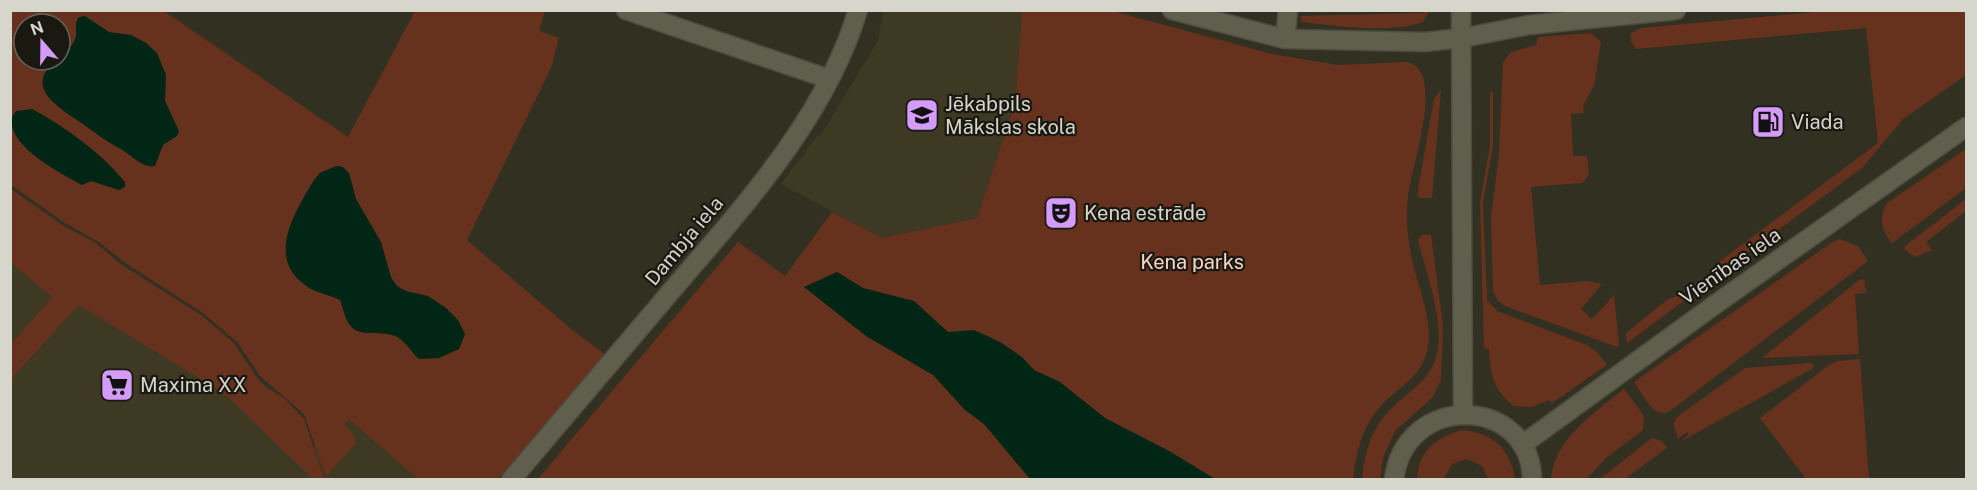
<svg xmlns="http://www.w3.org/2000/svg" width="1977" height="490" font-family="'Public Sans',sans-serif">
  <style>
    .built { fill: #3d3923 }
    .green { fill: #66321e; fill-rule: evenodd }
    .water { fill: #012616 }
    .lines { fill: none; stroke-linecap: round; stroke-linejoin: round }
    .street-casing { stroke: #4f4d40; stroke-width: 21 }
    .secondary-casing { stroke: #4f4d40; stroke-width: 21 }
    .street { stroke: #605e4c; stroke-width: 18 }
    .secondary { stroke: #605e4c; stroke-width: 18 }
    .labels { text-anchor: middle; stroke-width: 4.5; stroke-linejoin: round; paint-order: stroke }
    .poi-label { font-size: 20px; fill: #d7d6cc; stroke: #191811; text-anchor: start }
    .street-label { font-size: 20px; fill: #d7d6cc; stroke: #191811 }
    .park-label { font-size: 20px; fill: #fad5c7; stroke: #191811 }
  </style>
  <rect width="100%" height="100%" fill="#323020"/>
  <!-- built -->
  <path class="built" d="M883,11H1022L1015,104L977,218L883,239L781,184L818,135L820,136L878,41Z
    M10,245L313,448L346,408L430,479H11Z"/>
  <!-- green -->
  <path class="green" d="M11,11H164L348,137L415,11H545L539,31L559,38L551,68L467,240L571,329L607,356L498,479H418L349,419L344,425L354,435L356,443L326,477L304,414L260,376L238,343L203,313L124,262L99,242L65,223L11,185ZM24,24H60V60H24Z
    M1022,11H1113L1272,54L1338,65L1406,62C1447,68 1411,168 1408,196C1406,215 1407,236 1411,255C1417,286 1437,326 1425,358C1416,381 1394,390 1379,408C1362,428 1356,453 1353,479L537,480L738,242L785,276L832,212L883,238L977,218L1015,104Z
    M1424,11H1429L1423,22C1390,34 1336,26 1302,22L1300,16L1424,13Z
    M1826,11H1966V75L1903,119L1863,167L1718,275L1712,271L1716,264L1878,143L1866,28L1636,49L1631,42V33L1641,28Z
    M1591,33L1601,42L1594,86L1583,106L1584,113L1571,114L1573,156H1587L1589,175L1582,183L1531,187L1540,285L1587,281L1602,284L1581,309L1592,319L1614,295L1619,344L1617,347L1505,306L1498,301L1493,291L1491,217L1499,154L1503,62L1511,52L1536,45L1538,37Z
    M1441,90L1432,198H1420L1417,195L1434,99Z
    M1490,92H1493V146L1483,202L1487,300L1497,311L1587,345L1597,352L1607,365L1552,403L1549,400L1531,407L1514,406C1494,391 1490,374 1489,349L1484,348L1480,202L1490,146Z
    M1966,149V188L1892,243C1881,230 1879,218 1887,203Z
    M11,189L64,226L96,243L119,263L201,315L234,343L257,378L266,387L285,399L304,419L324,479H313L225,394L79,305L11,379V345L52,297L11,263Z
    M1966,199V211L1926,242L1932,250L1915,257L1905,250V246Z
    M1422,235H1431L1443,326L1441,380L1432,398L1395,431L1383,458L1380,479H1362C1365,454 1370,431 1388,412C1404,394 1429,383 1436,357C1446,325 1426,272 1418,240Z
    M1840,239L1858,246L1868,261L1670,411C1653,420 1643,394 1634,382L1831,243Z
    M1864,279L1866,293L1855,294L1859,354L1762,358L1859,280Z
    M1679,295L1685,300L1627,343L1626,333L1668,299Z
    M1860,359L1869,479H1806L1760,418L1829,365L1838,361Z
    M1809,363L1814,365L1812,369L1680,442L1689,434L1687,432L1678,439L1673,424L1677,417L1745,368Z
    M1624,389L1644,416L1643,430L1606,458L1587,479H1551C1554,439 1594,413 1624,389Z
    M1462,430C1493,433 1510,448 1515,479H1488L1482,466L1467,459L1452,464L1444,479H1417C1418,452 1436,437 1462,430Z
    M1652,438L1662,441L1667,448L1625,479H1600Z"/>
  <!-- water -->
  <path class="water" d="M85,16L109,32L131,35L146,43L157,53L166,75L165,101L179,131L177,136L163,145L155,166C143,169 129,153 119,148C104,140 93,131 80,122C56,106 24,87 56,60H60V56C66,51 75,44 76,36C77,28 74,24 79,17Z
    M32,109C67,128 100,152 125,182V187L119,190L91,181L82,185C59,172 10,148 11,118L16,111Z
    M336,166L343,167L349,173L356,199L381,242L391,277L397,286L406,291L428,296L446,308L458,320L465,334L459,349L439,358L419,359C411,352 405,340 395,336C380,329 357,340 348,322C344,316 343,307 340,300C328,294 315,293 305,285C266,257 295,212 314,180L320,173Z
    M837,272L863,288L914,301L948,332L974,330L1000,342L1022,357L1034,370L1060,382L1105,418L1171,452L1215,479H1030L984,424L965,410L933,375L866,336L804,287Z"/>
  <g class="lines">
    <!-- street casing -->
    <g class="street-casing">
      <path id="street" d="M626,10L829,79
        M1172,10L1285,39L1425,42L1462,38L1529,25L1676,10
        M1285,39L1288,10
        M511,480C565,416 619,352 673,289C744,206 826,117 858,10"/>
    </g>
    <!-- secondary casing -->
    <g class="secondary-casing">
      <path id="secondary" d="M1461,10L1463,413
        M1522,445L1713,306L1966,127
        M1394,480C1404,392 1531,395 1532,480"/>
    </g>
    <!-- street -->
    <use href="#street" class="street"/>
    <!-- secondary -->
    <use href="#secondary" class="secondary"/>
  </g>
  <!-- icons -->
  <defs>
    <g id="school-square" transform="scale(1.725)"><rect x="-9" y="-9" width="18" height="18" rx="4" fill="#d59bfa" stroke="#191811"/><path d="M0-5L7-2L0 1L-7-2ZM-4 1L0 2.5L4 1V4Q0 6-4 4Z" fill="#111"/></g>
    <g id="fuel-square" transform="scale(1.725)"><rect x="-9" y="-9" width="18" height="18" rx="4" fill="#d59bfa" stroke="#191811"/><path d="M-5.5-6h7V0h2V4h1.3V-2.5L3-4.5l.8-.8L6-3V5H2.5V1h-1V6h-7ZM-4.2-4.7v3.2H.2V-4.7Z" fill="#111"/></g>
    <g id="theatre-square" transform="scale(1.725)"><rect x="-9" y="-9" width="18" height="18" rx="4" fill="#d59bfa" stroke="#191811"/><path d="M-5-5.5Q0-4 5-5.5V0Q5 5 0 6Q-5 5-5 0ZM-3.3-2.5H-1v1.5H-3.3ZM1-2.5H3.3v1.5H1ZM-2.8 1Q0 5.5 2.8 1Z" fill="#111"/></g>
    <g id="supermarket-square" transform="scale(1.725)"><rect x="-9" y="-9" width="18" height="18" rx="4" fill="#d59bfa" stroke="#191811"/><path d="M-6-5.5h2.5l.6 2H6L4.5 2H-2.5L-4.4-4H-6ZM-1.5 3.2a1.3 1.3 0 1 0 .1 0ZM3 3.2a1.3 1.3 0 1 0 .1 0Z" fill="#111"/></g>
  </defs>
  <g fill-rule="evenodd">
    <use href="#school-square" x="922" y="115"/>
    <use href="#fuel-square" x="1768" y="122"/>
    <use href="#theatre-square" x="1061" y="213"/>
    <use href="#supermarket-square" x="117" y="385"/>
  </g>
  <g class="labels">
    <!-- poi labels -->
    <g class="poi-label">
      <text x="945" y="111">Jēkabpils<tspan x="945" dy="23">Mākslas skola</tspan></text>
      <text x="1791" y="129">Viada</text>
      <text x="1084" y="220">Kena estrāde</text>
      <text x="140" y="392">Maxima XX</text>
    </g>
    <!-- street labels -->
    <g class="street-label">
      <text transform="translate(684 241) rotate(-50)" y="7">Dambja iela</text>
      <text transform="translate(1730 266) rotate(-35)" y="7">Vienības iela</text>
    </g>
    <!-- park labels -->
    <g class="park-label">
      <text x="1192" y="269">Kena parks</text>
    </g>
  </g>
  <!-- border -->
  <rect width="1977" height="490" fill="none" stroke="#d7d6cc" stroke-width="24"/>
  <!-- north arrow -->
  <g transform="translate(42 42) rotate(340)"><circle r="28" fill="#191811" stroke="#65645c" stroke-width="1.5"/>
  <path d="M0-4.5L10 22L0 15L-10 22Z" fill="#d59bfa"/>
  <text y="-9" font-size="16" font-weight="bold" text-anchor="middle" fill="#d7d6cc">N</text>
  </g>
</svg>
